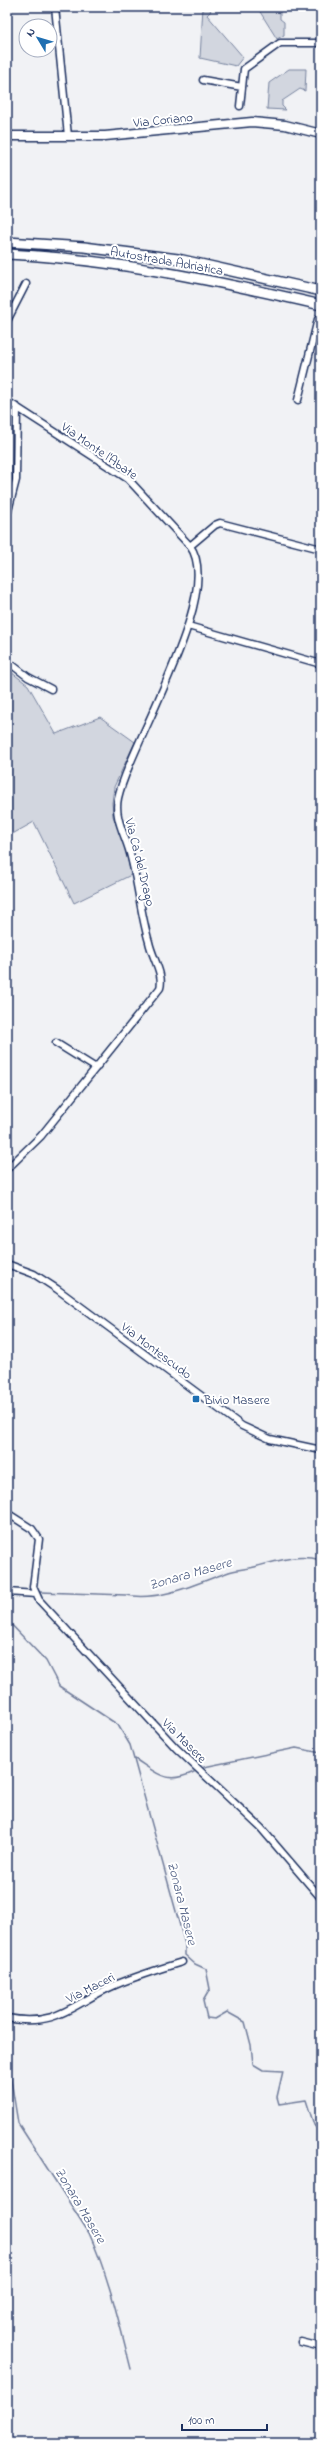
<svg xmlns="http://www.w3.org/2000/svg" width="328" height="2450" font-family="'Indie Flower',sans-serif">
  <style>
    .green { fill: #d2d6df; stroke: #76829e }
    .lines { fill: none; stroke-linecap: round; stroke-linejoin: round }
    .stream { stroke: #707c9a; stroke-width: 1.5 }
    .minor-tunnel { stroke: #c6cbd7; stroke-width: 6; stroke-dasharray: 6 3; stroke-linecap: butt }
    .minor-casing { stroke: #1b2f5e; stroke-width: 9 }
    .major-casing { stroke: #1b2f5e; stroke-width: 11 }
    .highway-casing { stroke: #1b2f5e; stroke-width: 12 }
    .minor { stroke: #fff; stroke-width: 6 }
    .major { stroke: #fff; stroke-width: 8 }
    .highway { stroke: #fff; stroke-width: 9 }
    .poi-dot { fill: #1f6fb2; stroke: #fff; stroke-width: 1.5 }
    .labels { text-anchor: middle; stroke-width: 4; stroke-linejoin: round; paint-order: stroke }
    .street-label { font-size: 13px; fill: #1b2f5e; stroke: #fff }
    .poi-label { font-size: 13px; fill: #1b2f5e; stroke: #fff; text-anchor: start }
    .water-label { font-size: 14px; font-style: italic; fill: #4c5c81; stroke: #fff }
  </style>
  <rect width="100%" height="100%" fill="#f1f2f5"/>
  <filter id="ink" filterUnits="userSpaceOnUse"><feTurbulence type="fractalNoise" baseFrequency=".025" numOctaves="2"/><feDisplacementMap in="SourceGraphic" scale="8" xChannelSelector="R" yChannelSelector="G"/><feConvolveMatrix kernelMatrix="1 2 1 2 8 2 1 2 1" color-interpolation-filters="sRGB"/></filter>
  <g filter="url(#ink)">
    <!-- green -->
    <path class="green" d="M203,7H208L211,11L207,15L243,57L236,66L200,58Z
      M257,7H280V19L284,22V35L277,39Z
      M289,69H306L305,91L300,89L282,101V106L286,110L267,109L269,83Z
      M7,669L28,685L56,734L100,717L135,742L114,787L112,803L113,816L126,850L131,875L74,903L34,822L7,837Z"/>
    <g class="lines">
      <!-- stream -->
      <path class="stream" d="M40,1592L126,1595C161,1602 196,1583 229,1572C238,1569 249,1569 258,1566C279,1560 299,1554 321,1560
        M7,1620L46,1661L59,1686L118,1725L130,1745L185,1944V1955L195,1964L206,1969L210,1989L203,2001L207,2018L215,2019L227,2012L245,2022L251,2045L253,2064L263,2070L283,2071L277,2097L279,2104L306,2100L314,2125L321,2134
        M135,1759C158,1774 166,1785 194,1772
        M204,1767L296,1748L321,1753
        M7,2055L18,2123L89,2233C109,2277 119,2322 131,2369"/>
      <!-- minor-tunnel -->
      <path class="minor-tunnel" d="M319,307L321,296"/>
      <!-- minor casing -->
      <g class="minor-casing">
        <path id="minor" d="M55,7L68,136
          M203,80L242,87
          M240,106L244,69L280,43H321
          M7,321L26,284
          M298,400L318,319
          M7,401L128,479L190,546L215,525L220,523L321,549
          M7,515L16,480L17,407
          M188,626L321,664
          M7,661L28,677L51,689
          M56,1043L96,1068
          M7,1169L41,1136L160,988C164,974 152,957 149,942C140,912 138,880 129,850C124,833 114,817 118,798C130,744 225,593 190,546
          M7,1264L34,1274L57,1289L242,1426L270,1439L321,1450
          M7,1513L32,1529L39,1539L33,1587L39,1600L176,1748L261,1828L321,1898
          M7,1592L36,1594
          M7,2018C58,2028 73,2003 115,1985C137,1976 159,1969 182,1962
          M301,2342L321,2347"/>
      </g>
      <!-- major casing -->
      <g class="major-casing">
        <path id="major" d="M7,136H105L252,122L285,125L321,134"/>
      </g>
      <!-- highway casing -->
      <g class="highway-casing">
        <path id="highway" d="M7,242L84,247L178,259L321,291
          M7,254C114,259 217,281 321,305"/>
      </g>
      <!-- minor -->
      <use href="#minor" class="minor"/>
      <!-- major -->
      <use href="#major" class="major"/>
      <!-- highway -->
      <use href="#highway" class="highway"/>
    </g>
  </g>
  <!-- markers -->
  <rect class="poi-dot" x="192" y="1395" width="8" height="8" rx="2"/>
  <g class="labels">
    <!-- street labels -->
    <g class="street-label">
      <text transform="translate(163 119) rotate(-6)" y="5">Via Coriano</text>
      <text transform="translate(167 260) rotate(10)" y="5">Autostrada Adriatica</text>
      <text transform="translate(100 450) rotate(35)" y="5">Via Monte l'Abate</text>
      <text transform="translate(141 862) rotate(76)" y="5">Via Ca' del Drago</text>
      <text transform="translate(157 1350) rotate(37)" y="5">Via Montescudo</text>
      <text transform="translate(185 1740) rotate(45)" y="5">Via Masere</text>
      <text transform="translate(90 1987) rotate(-27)" y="5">Via Maceri</text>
    </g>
    <!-- poi labels -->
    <g class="poi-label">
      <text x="204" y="1404">Bivio Masere</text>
    </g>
    <!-- water labels -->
    <g class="water-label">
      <text transform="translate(190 1573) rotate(-16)" y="5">Zonara Masere</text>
      <text transform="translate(183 1903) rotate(76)" y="5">Zonara Masere</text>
      <text transform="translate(81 2205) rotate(59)" y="5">Zonara Masere</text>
    </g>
  </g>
  <!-- margin -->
  <rect width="328" height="2450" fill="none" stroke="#fff" stroke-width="24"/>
  <rect x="12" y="12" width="304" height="2426" fill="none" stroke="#1b2f5e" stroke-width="1.5" filter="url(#ink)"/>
  <!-- north arrow -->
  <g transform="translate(38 38) rotate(308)"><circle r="19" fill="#ffffff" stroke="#a4acbf"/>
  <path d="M0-3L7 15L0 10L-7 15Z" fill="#1f6fb2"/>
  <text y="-6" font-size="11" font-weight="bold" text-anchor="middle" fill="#1b2f5e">N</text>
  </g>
  <!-- scale -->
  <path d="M182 2424v6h85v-6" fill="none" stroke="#1b2f5e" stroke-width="2"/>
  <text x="188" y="2424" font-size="12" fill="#1b2f5e" stroke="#ffffff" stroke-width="3" paint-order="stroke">100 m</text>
</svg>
